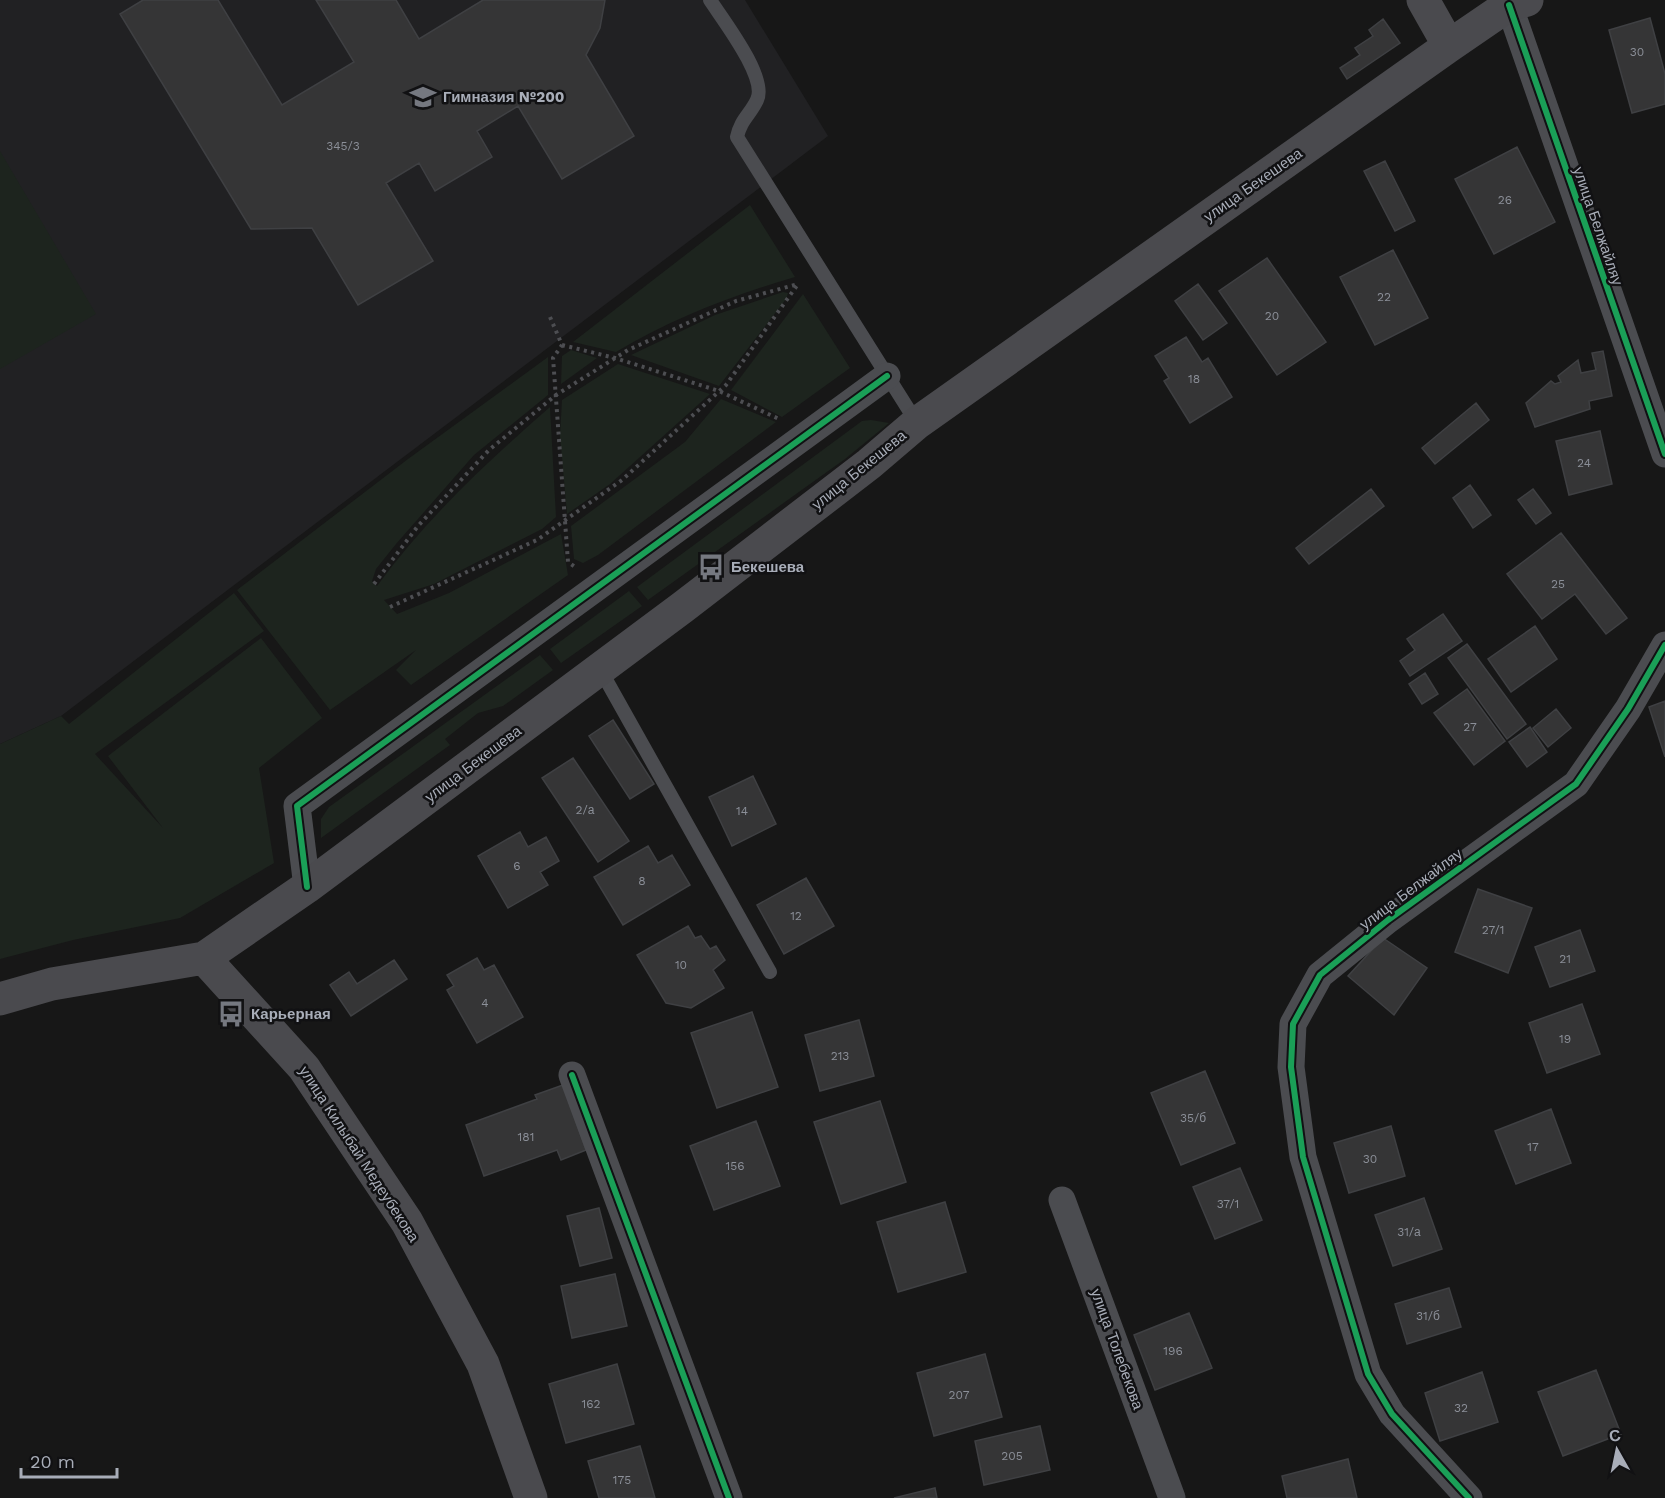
<svg xmlns="http://www.w3.org/2000/svg" width="1665" height="1498" font-family="'Work Sans',sans-serif">
  <style>
    .built { fill: #212123 }
    .green { fill: #1d241e }
    .building { fill: #353536; stroke: #3f4043; stroke-width: 1.5 }
    .lines { fill: none; stroke-linecap: round; stroke-linejoin: round }
    .path { stroke: #4d4e52; stroke-width: 4; stroke-dasharray: 3 4.5; stroke-linecap: butt }
    .service { stroke: #4b4c50; stroke-width: 14 }
    .minor { stroke: #4b4c50; stroke-width: 27 }
    .secondary { stroke: #4a4a4e; stroke-width: 33 }
    .cycleway-casing { stroke: #111113; stroke-width: 10 }
    .cycleway { stroke: #1a9f57; stroke-width: 6 }
    .labels { text-anchor: middle; stroke-width: 5; stroke-linejoin: round; paint-order: stroke }
    .number-label { font-size: 12px; fill: #8b8f98 }
    .poi-label { font-size: 15px; font-weight: bold; fill: #a8adb8; stroke: #111113; text-anchor: start }
    .street-label { font-size: 15px; fill: #a8adb8; stroke: #111113 }
  </style>
  <rect width="100%" height="100%" fill="#171717"/>
  <!-- built -->
  <path class="built" d="M0,0H745L828,136L61,716L0,744Z"/>
  <!-- green -->
  <path class="green" d="M0,151L96,314L0,369Z
    M750,205L795,277C733,295 671,319 616,352L573,342Z
    M783,292L788,293L786,299L719,386L631,355L715,315Z
    M803,294L850,368L782,417L731,390Z
    M571,350L597,358L561,384L562,356Z
    M548,357V395L474,455L396,544L376,569L372,581L377,586C427,518 487,462 550,407L556,517L542,529L434,584L384,600L397,614L449,593L561,534L568,575L411,685L396,670L416,650L330,710L237,590L408,459Z
    M618,364L710,394L610,484L567,514L560,435L562,400Z
    M721,399L776,422L598,555L583,563L574,559L571,526L685,442Z
    M871,420L889,423L845,459L648,600L637,587L862,421Z
    M629,591L642,606L561,663L550,649Z
    M234,593L264,631L95,754L163,828L108,756L261,638L322,718L259,768L274,863L180,918L73,940L0,959V744L61,716L69,724Z
    M540,655L553,670L503,706L478,713L445,739L450,745L321,838V819L329,807Z"/>
  <!-- building -->
  <path class="building" d="M143,0H218L282,105L354,62L316,0H396L419,39L483,0H605L600,28L586,55L634,136L562,179L518,106L477,131L492,157L435,191L419,163L386,183L433,261L358,305L312,228L251,229L120,14Z
    M1650,18L1665,74V104L1632,113L1609,30Z
    M1383,19L1400,43L1347,79L1340,68L1360,55L1355,48L1373,36L1369,30Z
    M1517,147L1555,222L1494,254L1455,179Z
    M1385,161L1415,221L1395,231L1364,171Z
    M1393,250L1428,318L1375,345L1340,277Z
    M1267,258L1326,342L1277,375L1219,291Z
    M1198,284L1227,323L1203,340L1175,301Z
    M1186,337L1202,362L1208,358L1232,397L1190,423L1164,381L1169,378L1155,356Z
    M1603,351L1612,396L1589,401L1590,409L1535,427L1526,403L1551,381L1555,384L1561,382L1558,376L1578,360L1581,373L1596,370L1592,353Z
    M1476,403L1489,420L1435,464L1422,448Z
    M1600,431L1612,484L1569,495L1556,441Z
    M1470,485L1491,515L1473,528L1453,498Z
    M1371,489L1384,506L1309,564L1296,548Z
    M1533,489L1551,513L1536,524L1518,500Z
    M1561,533L1627,618L1606,634L1575,594L1542,619L1507,574Z
    M1443,614L1462,641L1410,676L1400,661L1415,650L1407,639Z
    M1535,626L1557,659L1511,692L1488,659Z
    M1467,644L1526,724L1507,739L1448,658Z
    M1425,673L1438,694L1422,704L1409,684Z
    M1467,689L1505,741L1474,765L1434,713Z
    M1665,701V757L1649,707Z
    M1556,709L1571,728L1548,747L1533,728Z
    M613,720L654,784L630,799L589,736Z
    M1530,727L1547,752L1527,767L1509,742Z
    M573,758L629,841L598,862L542,778Z
    M753,776L776,824L732,846L709,797Z
    M520,832L528,847L546,837L559,861L540,872L548,885L508,908L478,856Z
    M648,846L658,863L672,855L690,885L623,925L594,877Z
    M806,878L834,926L784,954L757,905Z
    M1478,889L1532,908L1508,973L1455,952Z
    M688,926L695,938L701,936L710,949L716,946L725,960L713,970L724,988L691,1008L666,1003L637,955Z
    M1580,930L1595,971L1550,987L1535,947Z
    M1383,938L1427,968L1394,1015L1348,976Z
    M477,958L484,970L494,965L523,1017L477,1043L447,990L454,986L447,975Z
    M394,960L407,979L351,1016L330,985L349,972L357,984Z
    M1582,1004L1600,1054L1547,1073L1529,1023Z
    M752,1012L778,1087L717,1108L691,1033Z
    M859,1020L874,1076L820,1091L805,1035Z
    M1205,1071L1235,1143L1181,1165L1151,1093Z
    M563,1085L586,1150L561,1160L557,1150L484,1176L466,1125L537,1099L535,1095Z
    M880,1101L906,1182L841,1204L814,1122Z
    M1551,1109L1571,1163L1516,1184L1495,1131Z
    M756,1121L780,1186L714,1210L690,1146Z
    M1391,1126L1405,1176L1349,1193L1334,1143Z
    M1240,1168L1262,1220L1215,1239L1193,1187Z
    M1424,1198L1442,1249L1393,1266L1375,1215Z
    M945,1202L966,1272L898,1292L877,1222Z
    M599,1208L612,1258L580,1266L567,1216Z
    M615,1274L627,1326L572,1338L561,1286Z
    M1449,1288L1461,1327L1407,1344L1395,1304Z
    M1189,1313L1212,1368L1155,1390L1134,1335Z
    M985,1354L1002,1417L934,1436L917,1373Z
    M617,1364L634,1424L566,1443L549,1384Z
    M1596,1370L1621,1434L1563,1456L1538,1392Z
    M1482,1372L1498,1422L1440,1441L1425,1393Z
    M1040,1426L1050,1470L984,1485L975,1441Z
    M640,1446L655,1498H599L588,1461Z
    M1348,1459L1357,1498H1287L1282,1476Z
    M935,1488L937,1498H894Z"/>
  <g class="lines">
    <!-- path -->
    <path class="path" d="M550,317L562,345L553,358L568,562L575,567
      M562,345L615,358L719,391L779,419
      M374,584L418,526L489,450L556,395L628,350L736,301L798,284
      M390,607L537,540L622,480L726,385L798,284"/>
    <!-- service -->
    <path class="service" d="M710,0C723,20 768,78 757,100C750,115 741,119 737,137L917,423
      M600,669L770,972"/>
    <!-- minor -->
    <path class="minor" d="M1509,5L1665,454
      M307,887L297,806L887,376
      M572,1075L729,1498
      M1062,1200L1172,1498
      M1469,1498L1392,1414L1368,1374L1303,1157L1291,1067L1293,1024L1320,975L1388,920L1576,784L1628,709L1665,645"/>
    <!-- secondary -->
    <path class="secondary" d="M1423,0L1449,46
      M204,958L304,1068L407,1222L483,1364L531,1498
      M0,999L52,984L204,958L307,887L683,607L869,464L917,423L1449,46L1509,5L1527,0"/>
    <!-- cycleway casing -->
    <g class="cycleway-casing">
      <path id="cycleway" d="M1509,5L1665,454
        M307,887L297,806L887,376
        M572,1075L729,1498
        M1469,1498L1392,1414L1368,1374L1303,1157L1291,1067L1293,1024L1320,975L1388,920L1576,784L1628,709L1665,645"/>
    </g>
    <!-- cycleway -->
    <use href="#cycleway" class="cycleway"/>
  </g>
  <!-- icons -->
  <defs>
    <g id="school-bare" transform="scale(2.07)"><path d="M0-5L7-2L0 1L-7-2ZM-4 1L0 2.5L4 1V4Q0 6-4 4Z" fill="#757880" stroke="#111113" stroke-width="2.5" paint-order="stroke"/></g>
    <g id="bus-bare" transform="scale(2.07)"><path d="M-5-6H5V4H4V6H2V4H-2V6H-4V4H-5ZM-3.5-4V0h7V-4ZM-3.5 1.2v1.5H-2V1.2ZM2 1.2v1.5H3.5V1.2Z" fill="#757880" stroke="#111113" stroke-width="2.5" paint-order="stroke"/></g>
  </defs>
  <g fill-rule="evenodd">
    <use href="#school-bare" x="423" y="97"/>
    <use href="#bus-bare" x="711" y="567"/>
    <use href="#bus-bare" x="231" y="1014"/>
  </g>
  <g class="labels">
    <!-- number labels -->
    <g class="number-label">
      <text x="1637" y="56">30</text>
      <text x="343" y="150">345/3</text>
      <text x="1505" y="204">26</text>
      <text x="1384" y="301">22</text>
      <text x="1272" y="320">20</text>
      <text x="1194" y="383">18</text>
      <text x="1584" y="467">24</text>
      <text x="1558" y="588">25</text>
      <text x="1470" y="731">27</text>
      <text x="585" y="814">2/а</text>
      <text x="742" y="815">14</text>
      <text x="517" y="870">6</text>
      <text x="642" y="885">8</text>
      <text x="796" y="920">12</text>
      <text x="1493" y="934">27/1</text>
      <text x="1565" y="963">21</text>
      <text x="681" y="969">10</text>
      <text x="485" y="1007">4</text>
      <text x="1565" y="1043">19</text>
      <text x="840" y="1060">213</text>
      <text x="1193" y="1122">35/б</text>
      <text x="526" y="1141">181</text>
      <text x="1533" y="1151">17</text>
      <text x="1370" y="1163">30</text>
      <text x="735" y="1170">156</text>
      <text x="1228" y="1208">37/1</text>
      <text x="1409" y="1236">31/а</text>
      <text x="1428" y="1320">31/б</text>
      <text x="1173" y="1355">196</text>
      <text x="959" y="1399">207</text>
      <text x="591" y="1408">162</text>
      <text x="1461" y="1412">32</text>
      <text x="1012" y="1460">205</text>
      <text x="622" y="1484">175</text>
    </g>
    <!-- poi labels -->
    <g class="poi-label">
      <text x="443" y="102">Гимназия №200</text>
      <text x="731" y="572">Бекешева</text>
      <text x="251" y="1019">Карьерная</text>
    </g>
    <!-- street labels -->
    <g class="street-label">
      <text transform="translate(1253 185) rotate(-35)" y="5">улица Бекешева</text>
      <text transform="translate(1598 226) rotate(71)" y="5">улица Белжайляу</text>
      <text transform="translate(859 470) rotate(-39)" y="5">улица Бекешева</text>
      <text transform="translate(473 764) rotate(-37)" y="5">улица Бекешева</text>
      <text transform="translate(1411 889) rotate(-37)" y="5">улица Белжайляу</text>
      <text transform="translate(359 1154) rotate(57)" y="5">улица Килыбай Медеубекова</text>
      <text transform="translate(1117 1349) rotate(70)" y="5">улица Толебекова</text>
    </g>
  </g>
  <!-- north arrow -->
  <g transform="translate(1617 1450) rotate(351)" stroke="#111113" stroke-width="4.5" paint-order="stroke">
  <path d="M0-4.5L10 22L0 15L-10 22Z" fill="#a8adb8"/>
  <text y="-9" font-size="16" font-weight="bold" text-anchor="middle" fill="#a8adb8">С</text>
  </g>
  <!-- scale -->
  <path d="M21 1468v9h96v-9" fill="none" stroke="#a8adb8" stroke-width="3"/>
  <text x="30" y="1468" font-size="18" fill="#a8adb8" stroke="#111113" stroke-width="4.5" paint-order="stroke">20 m</text>
</svg>
